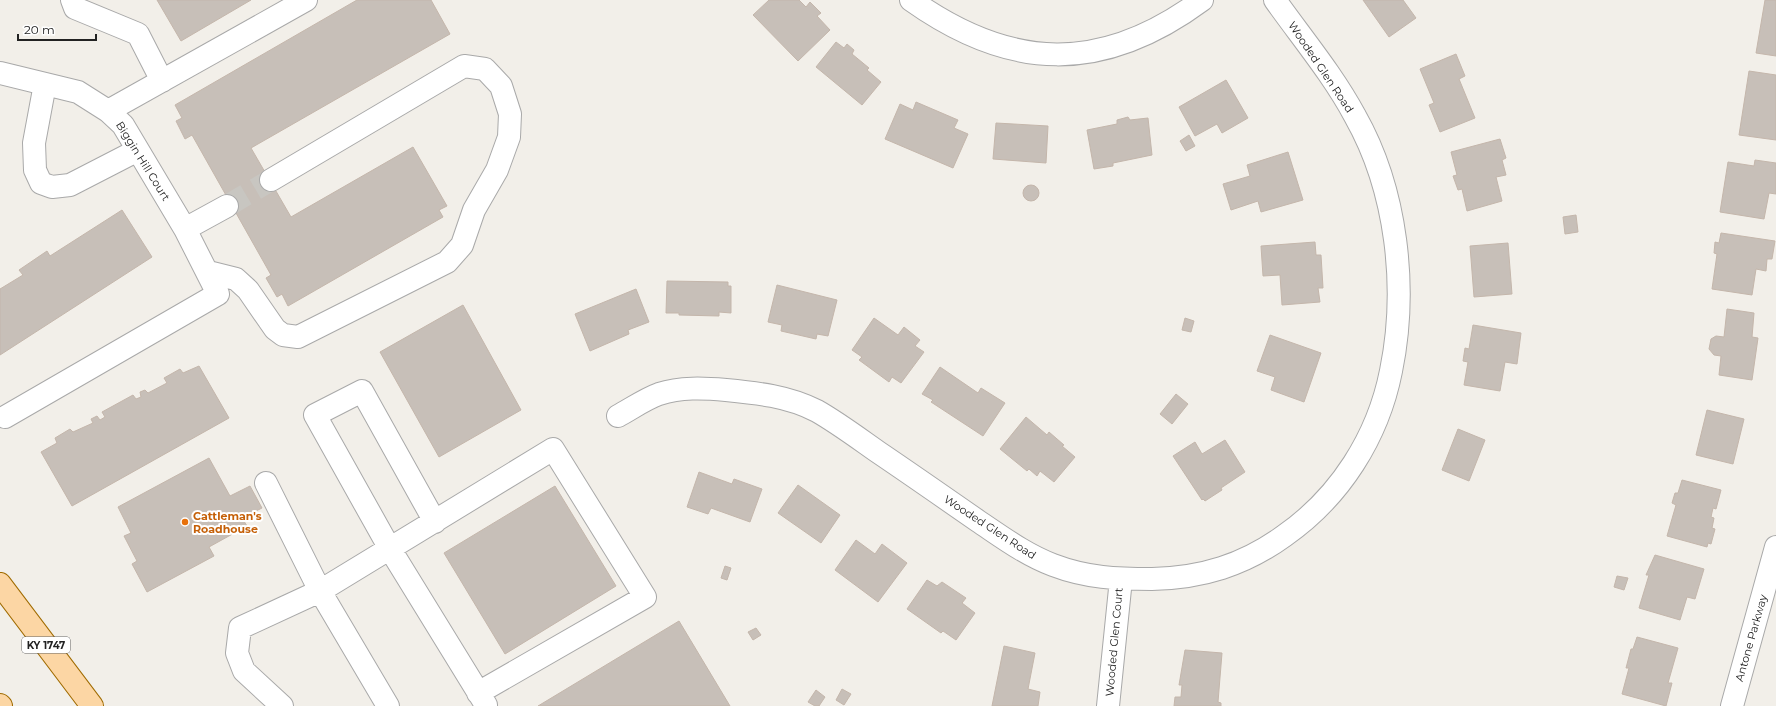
<svg xmlns="http://www.w3.org/2000/svg" width="1776" height="706" font-family="Montserrat,sans-serif">
<style>
.building{fill:#c7bfb8;stroke:#c4b6ab}
.lines{fill:none;stroke-linecap:round;stroke-linejoin:round}
.minor-tunnel{stroke:#c8c6c1;stroke-width:22;stroke-dasharray:22 11;stroke-linecap:butt}
.minor-casing{stroke:#a9a9a9;stroke-width:24}
.major-casing{stroke:#a06b00;stroke-width:24}
.minor{stroke:#fff;stroke-width:22}
.major{stroke:#fcd6a4;stroke-width:22}
.food-dot{fill:#e8710a;stroke:#fff;stroke-width:1.5}
.labels{text-anchor:middle;dominant-baseline:central;stroke-width:4;stroke-linejoin:round;paint-order:stroke}
.shield{fill:#fff;stroke:#646464;stroke-width:1}
.shield-label{font-size:10px;font-weight:bold;fill:#222}
.street-label{font-size:11px;fill:#222;stroke:#fff}
.food-label{font-size:11px;font-weight:bold;fill:#c56008;stroke:#fff;text-anchor:start}
</style>
<rect width="100%" height="100%" fill="#f2efe9"/>
<!-- building -->
<path class="building" d="M 157,0 L 251,0 L 181,41 Z
M 357,0 L 431,0 L 450,34 L 251,148 L 291,217 L 413,147 L 447,206 L 439,210 L 443,217 L 288,306 L 282,294 L 277,297 L 266,278 L 271,275 L 192,135 L 185,139 L 176,121 L 182,118 L 175,105 Z
M 769,0 L 799,0 L 806,7 L 810,2 L 821,13 L 817,16 L 830,30 L 798,61 L 753,15 Z
M 1363,0 L 1403,0 L 1416,18 L 1389,37 Z
M 1765,0 L 1776,0 L 1776,56 L 1756,53 Z
M 836,42 L 844,48 L 847,44 L 854,50 L 852,54 L 869,68 L 867,70 L 881,82 L 862,105 L 816,67 Z
M 1456,54 L 1465,76 L 1459,79 L 1475,118 L 1440,132 L 1429,105 L 1434,103 L 1420,69 Z
M 1749,71 L 1776,75 L 1776,140 L 1739,135 Z
M 1226,80 L 1248,118 L 1222,133 L 1217,124 L 1195,136 L 1179,107 Z
M 916,102 L 958,120 L 954,128 L 968,134 L 953,168 L 885,139 L 900,104 L 913,110 Z
M 1128,117 L 1130,120 L 1148,118 L 1152,155 L 1113,163 L 1113,166 L 1094,169 L 1087,130 L 1117,124 L 1117,120 Z
M 996,123 L 1048,126 L 1046,163 L 993,159 Z
M 1189,135 L 1195,146 L 1186,151 L 1180,141 Z
M 1500,139 L 1506,158 L 1502,160 L 1506,175 L 1496,177 L 1502,201 L 1467,211 L 1462,189 L 1458,190 L 1453,176 L 1457,175 L 1451,152 Z
M 1288,152 L 1303,200 L 1261,212 L 1258,201 L 1231,210 L 1223,184 L 1250,176 L 1247,165 Z
M 1755,160 L 1776,163 L 1776,194 L 1769,193 L 1764,219 L 1720,212 L 1728,162 L 1754,166 Z
M1023 193a8 8 0 1 1 16 0a8 8 0 1 1-16 0Z
M 122,210 L 152,257 L 0,355 L 0,289 L 23,275 L 19,270 L 47,251 L 50,256 Z
M 1576,215 L 1578,232 L 1565,234 L 1563,217 Z
M 1721,233 L 1775,241 L 1772,259 L 1767,259 L 1766,271 L 1756,269 L 1752,295 L 1712,289 L 1717,254 L 1714,253 L 1715,242 L 1719,243 Z
M 1315,242 L 1316,255 L 1321,255 L 1323,288 L 1318,288 L 1320,302 L 1282,305 L 1280,275 L 1263,276 L 1261,246 Z
M 1508,243 L 1512,294 L 1474,297 L 1470,246 Z
M 667,281 L 728,282 L 728,286 L 731,286 L 731,313 L 719,312 L 719,316 L 679,315 L 679,313 L 666,313 Z
M 777,285 L 837,300 L 828,336 L 817,334 L 816,339 L 781,331 L 782,325 L 768,322 Z
M 636,289 L 649,322 L 628,330 L 629,334 L 590,351 L 575,314 Z
M 463,305 L 521,410 L 439,457 L 380,352 Z
M 1727,309 L 1754,313 L 1752,337 L 1758,338 L 1752,380 L 1719,375 L 1721,356 L 1714,355 L 1709,349 L 1711,339 L 1716,336 L 1724,337 Z
M 874,318 L 898,335 L 904,327 L 920,340 L 915,346 L 924,352 L 901,383 L 892,377 L 889,382 L 859,360 L 862,357 L 852,350 Z
M 1185,318 L 1194,321 L 1191,332 L 1182,330 Z
M 1473,325 L 1521,333 L 1517,364 L 1505,362 L 1500,391 L 1464,385 L 1468,362 L 1463,361 L 1465,348 L 1469,349 Z
M 1270,335 L 1321,353 L 1304,402 L 1271,390 L 1275,377 L 1257,371 Z
M 199,366 L 229,418 L 72,506 L 41,452 L 57,443 L 55,438 L 70,429 L 73,432 L 93,423 L 91,419 L 97,416 L 100,420 L 105,417 L 102,412 L 133,395 L 136,399 L 141,397 L 140,392 L 145,390 L 148,393 L 167,383 L 164,378 L 180,369 L 183,373 Z
M 940,367 L 978,393 L 981,388 L 1005,403 L 983,436 L 931,402 L 933,400 L 922,394 Z
M 1176,394 L 1188,404 L 1172,424 L 1160,414 Z
M 1707,410 L 1744,419 L 1733,464 L 1696,455 Z
M 1026,417 L 1047,435 L 1049,432 L 1064,445 L 1062,446 L 1075,457 L 1054,482 L 1040,471 L 1037,476 L 1029,469 L 1027,471 L 1000,449 Z
M 1458,429 L 1485,440 L 1469,481 L 1442,470 Z
M 1225,440 L 1245,472 L 1221,488 L 1222,490 L 1205,501 L 1203,499 L 1202,500 L 1173,456 L 1195,442 L 1202,454 Z
M 209,458 L 230,496 L 250,486 L 262,508 L 242,518 L 247,526 L 209,547 L 214,556 L 147,592 L 132,564 L 137,561 L 124,536 L 131,533 L 118,507 Z
M 699,472 L 732,484 L 734,479 L 762,489 L 750,522 L 711,508 L 708,514 L 687,507 Z
M 1682,480 L 1721,490 L 1716,509 L 1713,508 L 1711,517 L 1714,518 L 1712,528 L 1715,529 L 1711,544 L 1708,543 L 1707,547 L 1667,536 L 1676,505 L 1672,503 L 1675,493 L 1678,493 Z
M 798,485 L 840,515 L 821,543 L 778,513 Z
M 555,486 L 616,586 L 505,654 L 444,553 Z
M 856,540 L 875,554 L 882,544 L 907,563 L 878,602 L 835,570 Z
M 1655,555 L 1704,569 L 1695,599 L 1687,597 L 1680,620 L 1639,608 L 1649,575 L 1646,575 Z
M 725,566 L 731,568 L 727,580 L 721,578 Z
M 1617,576 L 1628,578 L 1624,590 L 1614,587 Z
M 927,580 L 937,586 L 942,582 L 966,598 L 962,603 L 975,613 L 956,640 L 943,631 L 941,633 L 907,609 Z
M 679,621 L 730,706 L 538,706 Z
M 756,628 L 761,635 L 753,640 L 748,632 Z
M 1637,637 L 1678,648 L 1668,683 L 1672,683 L 1666,706 L 1622,694 L 1629,668 L 1626,668 L 1631,649 L 1633,649 Z
M 1004,646 L 1035,653 L 1028,689 L 1040,692 L 1038,706 L 992,706 Z
M 1185,650 L 1222,653 L 1218,702 L 1221,703 L 1221,706 L 1174,706 L 1175,697 L 1181,697 L 1182,685 L 1179,685 Z
M 842,689 L 851,694 L 844,705 L 836,700 Z
M 816,690 L 825,697 L 819,706 L 815,706 L 808,702 Z"/>
<g class="lines">
<!-- minor-tunnel -->
<path class="minor-tunnel" d="M 227,206 L 271,180"/>
<defs>
<path id="minor" d="M 72,0 L 75,8 L 138,34 L 162,81
M 911,0 C 1011,71 1102,74 1202,0
M 0,73 L 78,92 L 108,111 L 123,125 L 185,229 L 218,294 L 5,417
M 45,84 L 34,143 L 35,170 L 41,183 L 52,187 L 70,185 L 138,150
M 108,111 L 306,0
M 185,229 L 227,206
M 208,272 L 236,279 L 248,290 L 275,329 L 283,335 L 298,337 L 447,262 L 462,245 L 474,210 L 497,170 L 509,137 L 510,114 L 501,86 L 485,69 L 464,66 L 271,180
M 618,416 C 631,409 645,399 659,394 C 681,387 703,388 726,390 C 757,393 788,396 817,411 C 838,423 858,438 878,452 C 912,475 945,498 978,521 C 1002,537 1026,555 1053,565 C 1087,578 1117,579 1152,579 C 1202,578 1244,565 1284,536 C 1340,497 1378,437 1391,371 C 1408,288 1397,190 1355,116 C 1333,75 1302,38 1275,0
M 266,483 L 320,591 L 388,706
M 435,522 L 362,391 L 315,415 L 390,549 L 486,705
M 282,706 L 244,671 L 237,653 L 240,628 L 320,591 L 553,449 L 645,597 L 478,693
M 1108,706 L 1121,579
M 1732,706 L 1776,547"/>
<path id="major" d="M 0,584 L 92,706
M 0,705 L 1,706"/>
</defs>
<!-- minor casing -->
<use href="#minor" class="minor-casing"/>
<!-- major casing -->
<use href="#major" class="major-casing"/>
<!-- minor -->
<use href="#minor" class="minor"/>
<!-- major -->
<use href="#major" class="major"/>
</g>
<!-- markers -->
<circle class="food-dot" cx="185" cy="522" r="4"/>
<g class="labels">
<!-- shield labels -->
<rect class="shield" x="22" y="637" width="48" height="16" rx="3"/>
<g class="shield-label">
<text x="46" y="645">KY 1747</text>
</g>
<!-- street labels -->
<g class="street-label">
<text transform="translate(1321 67) rotate(56)">Wooded Glen Road</text>
<text transform="translate(143 161) rotate(58)">Biggin Hill Court</text>
<text transform="translate(990 527) rotate(33)">Wooded Glen Road</text>
<text transform="translate(1751 638) rotate(-74)">Antone Parkway</text>
<text transform="translate(1114 642) rotate(-85)">Wooded Glen Court</text>
</g>
<!-- food labels -->
<g class="food-label">
<text x="193" y="516">Cattleman's<tspan x="193" dy="13">Roadhouse</tspan></text>
</g>
</g>
<!-- scale -->
<path d="M18 34v6h78v-6" fill="none" stroke="#222222" stroke-width="2"/>
<text x="24" y="34" font-size="12" fill="#222222" stroke="#ffffff" stroke-width="3" paint-order="stroke">20 m</text>
</svg>
